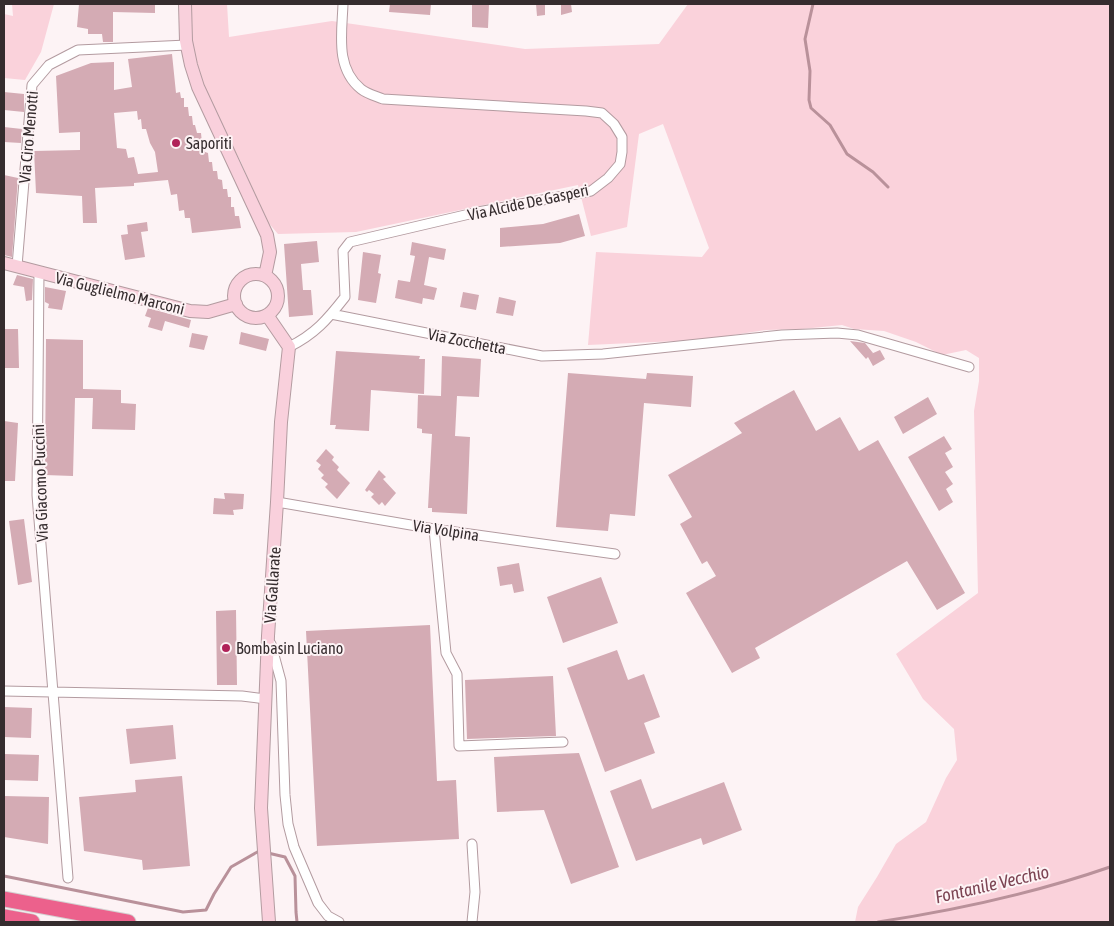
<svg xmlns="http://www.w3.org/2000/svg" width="1114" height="926" font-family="'Asap Condensed',sans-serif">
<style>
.green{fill:#fad2db}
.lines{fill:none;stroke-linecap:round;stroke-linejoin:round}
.stream{stroke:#b9919a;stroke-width:3}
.building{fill:#d4abb4;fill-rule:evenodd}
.street-casing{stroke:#b39ba0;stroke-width:11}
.secondary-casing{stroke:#b39ba0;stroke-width:14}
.highway-casing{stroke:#d3d1d1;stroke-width:17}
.street{stroke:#fff;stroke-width:9}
.secondary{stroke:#f9d0dc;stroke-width:12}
.highway{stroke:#ec618c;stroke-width:15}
.poi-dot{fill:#b02158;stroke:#fdf3f5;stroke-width:2}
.labels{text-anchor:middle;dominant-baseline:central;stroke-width:4;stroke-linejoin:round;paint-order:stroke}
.street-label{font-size:16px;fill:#352c2e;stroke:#fdf3f5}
.poi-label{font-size:16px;fill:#352c2e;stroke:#fdf3f5;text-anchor:start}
.water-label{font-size:18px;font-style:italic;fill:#7c4453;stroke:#fdf3f5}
</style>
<rect width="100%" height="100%" fill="#fdf3f5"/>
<!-- green -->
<path class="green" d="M 12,4 L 54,4 L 41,52 L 25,80 L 4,78 L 4,14 L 13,16 Z
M 190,4 L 227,4 L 229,37 L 332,21 L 525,49 L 659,44 L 688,4 L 1110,4 L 1110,922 L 855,922 L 858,907 L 877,877 L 896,844 L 926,822 L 946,778 L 957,760 L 954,729 L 923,699 L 896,654 L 978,593 L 974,411 L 979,381 L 979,358 L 966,350 L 942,355 L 916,342 L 884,331 L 854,329 L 842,325 L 802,329 L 766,330 L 700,340 L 588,345 L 596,252 L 702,257 L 709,248 L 663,124 L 639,134 L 627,227 L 591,236 L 578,185 L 356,232 L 278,234 L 266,220 L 240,160 L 216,117 L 202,83 L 190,41 Z"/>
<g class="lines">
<!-- stream -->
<path class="stream" d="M 813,4 L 805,39 L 810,71 L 809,100 L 811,108 L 830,125 L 847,154 L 873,172 L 888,187
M 268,853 L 285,857 L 295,876 L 296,912 L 297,922
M 4,876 L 183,912 L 206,910 L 214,894 L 231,867 L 259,851 L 262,851
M 878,922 C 957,910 1035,893 1110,867"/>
</g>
<!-- building -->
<path class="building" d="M 79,4 L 155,4 L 155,13 L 113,12 L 113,42 L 103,42 L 102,34 L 88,34 L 88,29 L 77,27 Z
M 390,4 L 431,4 L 430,15 L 389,12 Z
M 472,4 L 489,4 L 488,28 L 472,27 Z
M 536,4 L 545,4 L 545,15 L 537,16 Z
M 561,4 L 571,4 L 572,12 L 561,15 Z
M 172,54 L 176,93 L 180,92 L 181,98 L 184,98 L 184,107 L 188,107 L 189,116 L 192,116 L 193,125 L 195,125 L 197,133 L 201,133 L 202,143 L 205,143 L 205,152 L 208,153 L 209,162 L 212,162 L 213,171 L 217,171 L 218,179 L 222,180 L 223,189 L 227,189 L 228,197 L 231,197 L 231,207 L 234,207 L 235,216 L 239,216 L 241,228 L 192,233 L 190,218 L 185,218 L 184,210 L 179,211 L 177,194 L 171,195 L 168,180 L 134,183 L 134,186 L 95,188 L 97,223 L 83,223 L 82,196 L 36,193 L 34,151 L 80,150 L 80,132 L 59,133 L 56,76 L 91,63 L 114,62 L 114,90 L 132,87 L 128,59 ZM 137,111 L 138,120 L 141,119 L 142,129 L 146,129 L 150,143 L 155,152 L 158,172 L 138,174 L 134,157 L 128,158 L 126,149 L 117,148 L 114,113 Z
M 4,92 L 24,94 L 24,112 L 4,110 Z
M 4,127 L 22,129 L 21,143 L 4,142 Z
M 4,175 L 18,178 L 12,257 L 4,255 Z
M 579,214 L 585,236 L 560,243 L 500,247 L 500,228 L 543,224 Z
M 147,222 L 148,231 L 141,232 L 145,257 L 125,260 L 121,235 L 128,234 L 127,225 Z
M 317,241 L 319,262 L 301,264 L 303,290 L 311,290 L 313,315 L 289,317 L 284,244 Z
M 412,242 L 446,249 L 444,260 L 429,257 L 424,285 L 437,288 L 434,300 L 423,298 L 422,304 L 395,298 L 398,280 L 410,282 L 415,256 L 410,255 Z
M 363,252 L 381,255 L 378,273 L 381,274 L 376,303 L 358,300 Z
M 17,275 L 33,279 L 32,300 L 26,301 L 24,287 L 13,285 Z
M 45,287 L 66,291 L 62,310 L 48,308 L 49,304 L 45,302 Z
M 463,292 L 479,295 L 476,310 L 460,307 Z
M 499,297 L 516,301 L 513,316 L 496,313 Z
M 148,308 L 191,320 L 189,328 L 165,321 L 162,331 L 148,327 L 151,318 L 145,316 Z
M 4,329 L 18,329 L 19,368 L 4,368 Z
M 241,332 L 269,339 L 266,351 L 239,344 Z
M 192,333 L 208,336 L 204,350 L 189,347 Z
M 46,339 L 83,340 L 83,389 L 121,390 L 121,403 L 136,404 L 135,430 L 92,429 L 93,398 L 75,398 L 73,476 L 45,475 Z
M 850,341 L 865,343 L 873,353 L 871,354 L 880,350 L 885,359 L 873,366 L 868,357 L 866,359 Z
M 336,351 L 420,356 L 419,359 L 425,359 L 424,394 L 371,390 L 369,431 L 335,429 L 336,425 L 330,425 Z
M 442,356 L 481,359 L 479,397 L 457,396 L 455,436 L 470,437 L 467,514 L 432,512 L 432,508 L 428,508 L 432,434 L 422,433 L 422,429 L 417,428 L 418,395 L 441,396 Z
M 568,373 L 646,379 L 647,373 L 693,376 L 691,407 L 644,403 L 635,516 L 610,514 L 608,531 L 556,527 Z
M 794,390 L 816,431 L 840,417 L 859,451 L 878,440 L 965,593 L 937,610 L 907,561 L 755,648 L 760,658 L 732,673 L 686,593 L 716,576 L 707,561 L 702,564 L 680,524 L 692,517 L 668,475 L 742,433 L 734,423 Z
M 928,397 L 937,414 L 903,434 L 894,417 Z
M 4,421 L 18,423 L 15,481 L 4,481 Z
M 944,436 L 952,449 L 945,453 L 953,467 L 945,472 L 953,484 L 946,489 L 953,502 L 939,511 L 908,457 Z
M 326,449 L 334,457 L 332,460 L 339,467 L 337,470 L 350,483 L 337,499 L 325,487 L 328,484 L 321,478 L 324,475 L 318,469 L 321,465 L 316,461 Z
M 379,470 L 386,477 L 383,479 L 396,493 L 385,506 L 382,502 L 379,505 L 371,497 L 374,494 L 369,490 L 367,492 L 365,490 Z
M 224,493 L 244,494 L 243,509 L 233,510 L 234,515 L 213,514 L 214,498 L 225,499 Z
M 24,519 L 32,582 L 18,585 L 9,521 Z
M 519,563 L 524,591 L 514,593 L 512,584 L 500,586 L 497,567 Z
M 601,577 L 618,623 L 563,643 L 547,597 Z
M 236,610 L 237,685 L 217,685 L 216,611 Z
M 430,625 L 437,781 L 456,780 L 459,839 L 317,846 L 306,631 Z
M 617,650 L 628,680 L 644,674 L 660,717 L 644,723 L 655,753 L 605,772 L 567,668 Z
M 553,676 L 556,736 L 467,739 L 465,680 Z
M 4,707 L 32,708 L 31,738 L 4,737 Z
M 173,725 L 176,759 L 130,764 L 126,729 Z
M 579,753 L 619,867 L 571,884 L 544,810 L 497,812 L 494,757 Z
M 4,754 L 39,755 L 38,781 L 4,780 Z
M 182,776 L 190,866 L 143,870 L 142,860 L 84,851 L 79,797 L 136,792 L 135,780 Z
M 641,779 L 652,809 L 724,782 L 742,830 L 703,845 L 701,838 L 636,861 L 610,791 Z
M 4,796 L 49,797 L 48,844 L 4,837 Z"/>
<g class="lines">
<defs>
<path id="street" d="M 17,266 L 32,85 L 49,65 L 78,50 L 187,45
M 39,272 L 37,495 L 68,878
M 331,314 L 542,356 L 603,354 L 782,335 L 837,333 L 858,335 L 969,367
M 289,347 C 315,334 327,320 345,297 L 343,251 L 350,242 L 478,212 L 591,191 L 608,178 L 620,164 L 622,152 L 622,137 L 614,124 L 602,113 L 586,111 L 383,99 C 376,96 367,94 361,89 C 335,68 342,33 343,4
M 277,502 L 434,529 L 615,554
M 434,529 L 446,653 L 457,674 L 459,746 L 563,742
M 271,644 L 281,681 L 285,795 L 288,824 L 294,847 L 318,903 L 328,916 L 339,922
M 4,691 L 242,696 L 265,699
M 472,922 L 475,892 L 472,844"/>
<path id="secondary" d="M 185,4 L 186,41 L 191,65 L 198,87 L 267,235 L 270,252 L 265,276
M 4,263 L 190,311 L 208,312 L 236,304
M234 296a22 22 0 1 1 44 0a22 22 0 1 1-44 0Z
M 267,315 L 289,347 L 281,422 L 277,502 L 268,636 L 261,808 L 269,922"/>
<path id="highway" d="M 4,899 L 128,922
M 4,917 L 32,922"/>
</defs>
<!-- street casing -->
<use href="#street" class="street-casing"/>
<!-- secondary casing -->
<use href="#secondary" class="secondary-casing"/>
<!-- highway casing -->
<use href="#highway" class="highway-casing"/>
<!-- street -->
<use href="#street" class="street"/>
<!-- secondary -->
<use href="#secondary" class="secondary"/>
<!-- highway -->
<use href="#highway" class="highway"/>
</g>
<!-- markers -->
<g class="poi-dot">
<circle cx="176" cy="143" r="5"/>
<circle cx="226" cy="648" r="5"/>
</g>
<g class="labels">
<!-- street labels -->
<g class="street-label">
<text transform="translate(28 137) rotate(-85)">Via Ciro Menotti</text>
<text transform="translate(528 202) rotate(-12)">Via Alcide De Gasperi</text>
<text transform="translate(120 293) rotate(14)">Via Guglielmo Marconi</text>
<text transform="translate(467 341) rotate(11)">Via Zocchetta</text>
<text transform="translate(40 483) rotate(-92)">Via Giacomo Puccini</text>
<text transform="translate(446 530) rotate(9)">Via Volpina</text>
<text transform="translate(272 585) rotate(-86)">Via Gallarate</text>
</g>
<!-- poi labels -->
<g class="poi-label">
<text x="186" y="143">Saporiti</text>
<text x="236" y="648">Bombasin Luciano</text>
</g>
<!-- water labels -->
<g class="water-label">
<text transform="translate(992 884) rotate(-13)">Fontanile Vecchio</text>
</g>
</g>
<!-- border -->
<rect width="1114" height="926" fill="none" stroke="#352c2e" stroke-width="10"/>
</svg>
